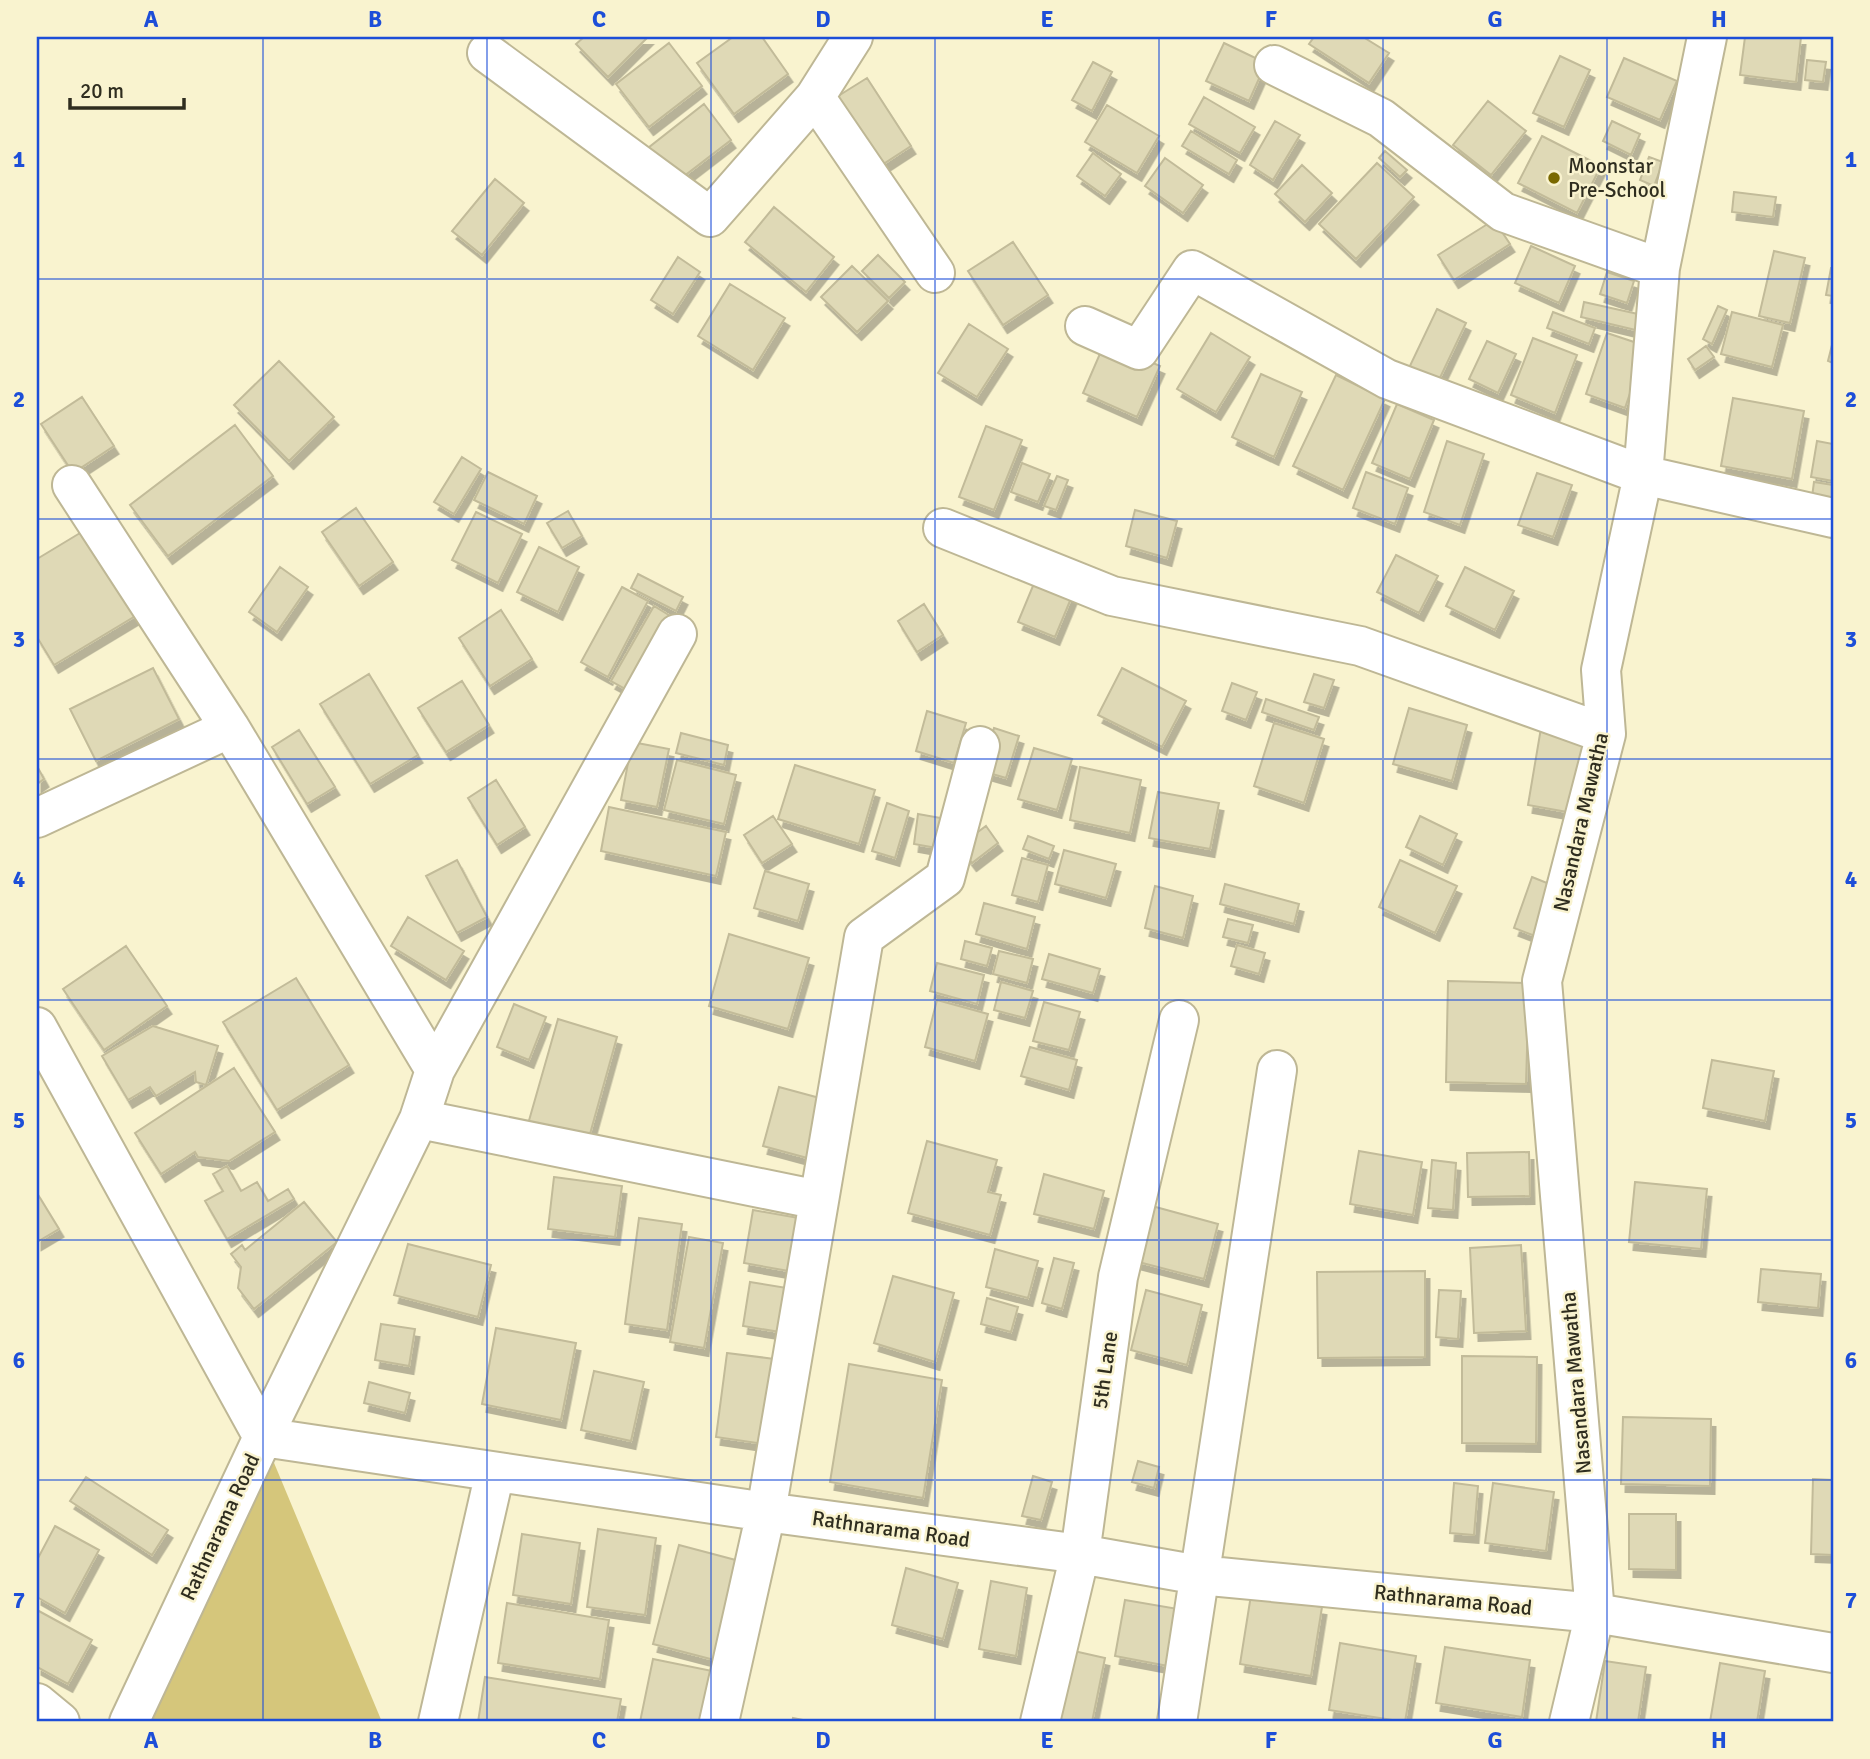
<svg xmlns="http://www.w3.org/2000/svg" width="1870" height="1759" font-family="Signika,sans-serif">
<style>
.green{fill:#d5c67b}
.building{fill:#dfd9b6;stroke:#c2bb99;stroke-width:2;filter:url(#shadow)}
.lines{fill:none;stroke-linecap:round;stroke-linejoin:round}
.minor-casing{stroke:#beb795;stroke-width:42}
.minor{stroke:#fff;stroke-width:38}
.grid{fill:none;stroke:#1d4ed8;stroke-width:2;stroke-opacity:0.55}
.poi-dot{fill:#7a6900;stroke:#f9f3cf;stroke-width:2.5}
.labels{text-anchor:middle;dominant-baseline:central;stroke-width:5;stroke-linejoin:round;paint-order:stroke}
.poi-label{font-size:21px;fill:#2f2d1f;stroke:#f9f3cf;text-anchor:start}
.street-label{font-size:21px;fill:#2f2d1f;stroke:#f9f3cf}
.neatline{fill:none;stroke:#1d4ed8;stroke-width:2.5}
.grid-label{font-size:23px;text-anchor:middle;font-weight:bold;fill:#1d4ed8}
</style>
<defs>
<filter id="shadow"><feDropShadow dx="4.5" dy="8" stdDeviation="0" flood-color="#0004"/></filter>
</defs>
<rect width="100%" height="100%" fill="#f9f3cf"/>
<!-- green -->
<path class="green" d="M 272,1458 L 382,1722 L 146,1722 Z"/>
<!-- building -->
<path class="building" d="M 584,37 L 648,37 L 608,77 L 576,44 Z
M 733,37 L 762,37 L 788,74 L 734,114 L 697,63 Z
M 1314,37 L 1363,37 L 1389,53 L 1369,83 L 1309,44 Z
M 1745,37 L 1801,37 L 1796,82 L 1740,75 Z
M 669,43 L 702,86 L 649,127 L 616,84 Z
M 1224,43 L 1266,63 L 1249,101 L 1206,81 Z
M 1560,56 L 1590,70 L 1564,127 L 1533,113 Z
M 1624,58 L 1677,81 L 1660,120 L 1607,97 Z
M 1807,60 L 1826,62 L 1823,82 L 1805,80 Z
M 1093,62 L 1112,72 L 1092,111 L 1072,100 Z
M 867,78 L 911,146 L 871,172 L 827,103 Z
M 1204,97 L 1255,127 L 1240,153 L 1189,124 Z
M 1488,101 L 1526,131 L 1491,175 L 1453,145 Z
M 704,104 L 731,140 L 675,183 L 648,148 Z
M 1107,105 L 1159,136 L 1137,173 L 1085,142 Z
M 1275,121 L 1300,135 L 1273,180 L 1250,165 Z
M 1612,121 L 1640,134 L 1631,155 L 1603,141 Z
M 1191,131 L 1237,160 L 1229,174 L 1182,146 Z
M 1542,136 L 1601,166 L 1577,213 L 1518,183 Z
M 1385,151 L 1407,170 L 1400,177 L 1379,158 Z
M 1093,153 L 1121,174 L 1105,196 L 1077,176 Z
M 1649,157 L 1663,162 L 1654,186 L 1640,180 Z
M 1165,158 L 1203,185 L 1183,213 L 1145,186 Z
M 1377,163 L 1414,197 L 1356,259 L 1319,224 Z
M 1302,165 L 1332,193 L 1305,222 L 1275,194 Z
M 495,179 L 524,203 L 482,255 L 452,231 Z
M 1734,192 L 1776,197 L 1773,217 L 1732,212 Z
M 774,207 L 834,257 L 806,292 L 745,242 Z
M 1494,220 L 1510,244 L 1454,280 L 1438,255 Z
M 1013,242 L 1048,295 L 1003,325 L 968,271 Z
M 1531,246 L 1575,266 L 1559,303 L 1515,283 Z
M 1774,251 L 1805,258 L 1790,323 L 1759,316 Z
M 878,255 L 905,282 L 889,298 L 862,271 Z
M 678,257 L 700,272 L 673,314 L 651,300 Z
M 852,266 L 888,301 L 857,332 L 821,297 Z
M 1831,268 L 1833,268 L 1833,296 L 1826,295 Z
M 1607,272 L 1634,281 L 1627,303 L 1600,294 Z
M 730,284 L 785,318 L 753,370 L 698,336 Z
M 1584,302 L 1647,316 L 1644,332 L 1581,317 Z
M 1718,306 L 1727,310 L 1712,344 L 1703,339 Z
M 1437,309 L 1466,323 L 1437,384 L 1408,370 Z
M 1553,312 L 1595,328 L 1589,344 L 1547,328 Z
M 1732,312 L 1783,325 L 1772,367 L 1721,354 Z
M 969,324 L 1008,349 L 977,397 L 938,373 Z
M 1211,333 L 1250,357 L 1216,412 L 1177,389 Z
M 1607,333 L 1646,346 L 1625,408 L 1586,394 Z
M 1533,338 L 1577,355 L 1555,413 L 1511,395 Z
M 1487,341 L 1516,354 L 1498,393 L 1469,379 Z
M 1833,341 L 1833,363 L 1828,361 Z
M 1105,342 L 1160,366 L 1137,417 L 1083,393 Z
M 1706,346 L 1714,357 L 1695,370 L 1688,359 Z
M 279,361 L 334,417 L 289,461 L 234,405 Z
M 1261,374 L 1302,392 L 1274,457 L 1232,437 Z
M 1336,375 L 1385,399 L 1343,490 L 1293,466 Z
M 82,397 L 114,446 L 73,473 L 41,424 Z
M 1733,398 L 1804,411 L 1792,479 L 1721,466 Z
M 1397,404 L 1434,420 L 1410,479 L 1372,463 Z
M 235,425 L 273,476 L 168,556 L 130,505 Z
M 986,426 L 1022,440 L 994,510 L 959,497 Z
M 1447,441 L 1484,454 L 1460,525 L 1424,512 Z
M 1817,441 L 1833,444 L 1833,481 L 1811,477 Z
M 462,457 L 481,469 L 454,514 L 434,502 Z
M 1022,463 L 1050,474 L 1038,502 L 1011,492 Z
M 488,472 L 537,496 L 524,524 L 474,500 Z
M 1366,472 L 1408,488 L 1395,524 L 1353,508 Z
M 1537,473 L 1572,485 L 1553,537 L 1518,525 Z
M 1057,476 L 1068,480 L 1056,510 L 1044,506 Z
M 1814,482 L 1833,485 L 1833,501 L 1812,497 Z
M 356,508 L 393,562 L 359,586 L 322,532 Z
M 1135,510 L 1177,521 L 1167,558 L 1126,546 Z
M 568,511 L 582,536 L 562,548 L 547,523 Z
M 476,512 L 522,534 L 498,583 L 452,560 Z
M 85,530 L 137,615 L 54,665 L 37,637 L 37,559 Z
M 539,547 L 579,567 L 558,612 L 517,592 Z
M 1396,555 L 1438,576 L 1419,613 L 1377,592 Z
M 280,567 L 308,587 L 277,632 L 249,612 Z
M 1465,567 L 1514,591 L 1495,630 L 1446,606 Z
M 638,574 L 683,597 L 676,611 L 631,588 Z
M 1035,581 L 1072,596 L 1055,637 L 1018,622 Z
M 622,587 L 648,601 L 608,677 L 581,662 Z
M 924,604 L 943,635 L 917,652 L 898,621 Z
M 654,606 L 672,617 L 629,691 L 611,681 Z
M 501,610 L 532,659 L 490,686 L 459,638 Z
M 153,668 L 179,719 L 96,761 L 70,709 Z
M 1122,668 L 1186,701 L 1162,747 L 1098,715 Z
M 369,674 L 418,755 L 370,784 L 320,704 Z
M 1314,674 L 1334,680 L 1324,708 L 1304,702 Z
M 462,681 L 489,725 L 446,752 L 418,708 Z
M 1232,683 L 1257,692 L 1246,720 L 1222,711 Z
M 1266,699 L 1319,717 L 1314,730 L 1262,712 Z
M 1409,708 L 1467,725 L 1452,781 L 1393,764 Z
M 927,711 L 966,723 L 954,763 L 916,751 Z
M 1274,723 L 1324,739 L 1304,803 L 1254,786 Z
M 994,728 L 1019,736 L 1006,778 L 982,771 Z
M 1541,728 L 1597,739 L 1584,815 L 1528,805 Z
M 299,730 L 335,787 L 307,804 L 272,747 Z
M 681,733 L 728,745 L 724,765 L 676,753 Z
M 632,742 L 669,749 L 657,807 L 621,800 Z
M 1034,748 L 1072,759 L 1057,810 L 1018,799 Z
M 677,760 L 736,775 L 724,824 L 664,810 Z
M 795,765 L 875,790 L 859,844 L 778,819 Z
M 37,766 L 44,779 L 37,784 Z
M 1080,767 L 1141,780 L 1130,833 L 1070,820 Z
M 496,780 L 525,827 L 497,845 L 468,798 Z
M 1158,792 L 1219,803 L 1210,849 L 1149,838 Z
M 887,803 L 909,811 L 895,858 L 872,851 Z
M 609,807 L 726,832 L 716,876 L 601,851 Z
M 918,814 L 952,820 L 948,850 L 914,844 Z
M 773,816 L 792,844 L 762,863 L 744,835 Z
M 1420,816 L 1457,834 L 1443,865 L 1406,847 Z
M 986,826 L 998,843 L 972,863 L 959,846 Z
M 1028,836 L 1054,846 L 1049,859 L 1023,849 Z
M 1064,850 L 1116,864 L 1106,898 L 1055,884 Z
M 1022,858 L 1048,865 L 1038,902 L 1012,895 Z
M 457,860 L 487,917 L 457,933 L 426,876 Z
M 1400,860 L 1457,886 L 1435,933 L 1379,907 Z
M 765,871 L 809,884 L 798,921 L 754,908 Z
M 1532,877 L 1562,889 L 1543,939 L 1514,928 Z
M 1225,884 L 1299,904 L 1294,924 L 1220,904 Z
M 1155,886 L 1193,896 L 1183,938 L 1145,928 Z
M 984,903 L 1035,917 L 1027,949 L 976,934 Z
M 408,917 L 464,951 L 446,980 L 391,946 Z
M 1228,919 L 1253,925 L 1248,943 L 1223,937 Z
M 729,934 L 809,958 L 788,1029 L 709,1006 Z
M 965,941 L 992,948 L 987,966 L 961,959 Z
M 1237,945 L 1265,953 L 1259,974 L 1231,966 Z
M 126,946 L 167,1006 L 104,1050 L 63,989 Z
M 999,951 L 1033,959 L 1027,983 L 993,974 Z
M 1049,954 L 1100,969 L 1093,993 L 1042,979 Z
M 937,963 L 984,975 L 977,1004 L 930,991 Z
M 296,978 L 349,1065 L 277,1110 L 223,1022 Z
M 1448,981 L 1529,983 L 1526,1084 L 1446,1082 Z
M 1001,982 L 1033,991 L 1025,1018 L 994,1010 Z
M 937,1000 L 988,1014 L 975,1061 L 925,1047 Z
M 1044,1002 L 1080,1012 L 1069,1050 L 1033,1041 Z
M 514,1004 L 546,1017 L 529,1060 L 497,1047 Z
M 558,1019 L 617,1037 L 588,1141 L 528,1124 Z
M 153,1026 L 218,1046 L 206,1085 L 196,1082 L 195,1072 L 156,1096 L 150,1087 L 128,1100 L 102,1056 Z
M 1030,1047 L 1077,1060 L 1069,1090 L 1021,1076 Z
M 1712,1060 L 1774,1071 L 1765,1121 L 1703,1108 Z
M 234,1068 L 275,1132 L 229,1161 L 198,1157 L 195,1152 L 161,1174 L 135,1133 Z
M 779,1087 L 827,1100 L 811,1159 L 763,1146 Z
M 927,1141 L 997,1160 L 988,1192 L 1001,1195 L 990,1235 L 908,1213 Z
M 1359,1151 L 1422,1162 L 1413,1215 L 1350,1204 Z
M 1529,1152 L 1530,1196 L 1468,1197 L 1467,1153 Z
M 1432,1160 L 1456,1163 L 1453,1210 L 1428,1208 Z
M 227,1166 L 241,1191 L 257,1182 L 268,1201 L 288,1189 L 294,1199 L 227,1239 L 205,1201 L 223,1191 L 213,1174 Z
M 1044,1174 L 1104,1191 L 1094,1229 L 1034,1214 Z
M 554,1177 L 622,1186 L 615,1237 L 548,1229 Z
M 1635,1182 L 1707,1189 L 1701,1249 L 1629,1242 Z
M 37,1193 L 59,1229 L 37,1242 Z
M 304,1202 L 337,1242 L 254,1309 L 238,1288 L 241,1267 L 231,1254 L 242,1245 L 245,1250 Z
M 1141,1203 L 1218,1224 L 1204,1279 L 1127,1259 Z
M 753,1210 L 810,1220 L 800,1273 L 744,1263 Z
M 639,1218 L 682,1224 L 667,1330 L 625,1324 Z
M 689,1237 L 723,1243 L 704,1348 L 670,1342 Z
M 408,1244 L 491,1265 L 478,1317 L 394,1295 Z
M 1521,1245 L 1526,1331 L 1474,1333 L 1470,1248 Z
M 995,1249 L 1038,1261 L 1028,1298 L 986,1287 Z
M 1054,1258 L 1074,1263 L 1062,1309 L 1042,1303 Z
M 1761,1269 L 1821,1274 L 1818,1308 L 1758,1302 Z
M 1425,1271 L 1425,1357 L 1318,1358 L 1317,1272 Z
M 893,1276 L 954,1293 L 935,1362 L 874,1343 Z
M 750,1282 L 793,1289 L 786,1333 L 743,1326 Z
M 1146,1290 L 1202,1305 L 1187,1365 L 1131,1350 Z
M 1439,1290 L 1461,1291 L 1458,1339 L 1436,1337 Z
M 987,1298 L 1018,1307 L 1011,1332 L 981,1324 Z
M 381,1324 L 415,1329 L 409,1366 L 375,1360 Z
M 496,1328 L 576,1343 L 561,1420 L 482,1404 Z
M 727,1353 L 775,1359 L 764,1444 L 716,1437 Z
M 1462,1356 L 1537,1357 L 1536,1444 L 1462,1443 Z
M 849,1364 L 942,1380 L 923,1498 L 830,1482 Z
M 594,1371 L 644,1382 L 631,1441 L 581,1430 Z
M 369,1382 L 410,1393 L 405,1413 L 364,1403 Z
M 1623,1417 L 1711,1419 L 1710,1486 L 1621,1484 Z
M 1138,1461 L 1159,1467 L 1154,1488 L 1132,1482 Z
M 1033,1476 L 1052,1482 L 1041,1520 L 1022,1516 Z
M 86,1477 L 168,1530 L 152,1555 L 70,1501 Z
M 1813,1479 L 1833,1480 L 1833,1555 L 1811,1554 Z
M 1454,1483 L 1478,1486 L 1474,1535 L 1450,1533 Z
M 1493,1483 L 1554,1492 L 1546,1551 L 1485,1543 Z
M 1629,1514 L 1676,1514 L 1676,1570 L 1629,1569 Z
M 55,1526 L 99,1550 L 65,1613 L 37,1597 L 37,1560 Z
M 598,1529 L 656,1538 L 645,1615 L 587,1607 Z
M 522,1534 L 580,1543 L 571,1604 L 513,1595 Z
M 679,1545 L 747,1563 L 722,1662 L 653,1644 Z
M 906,1568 L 958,1583 L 943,1639 L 892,1625 Z
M 991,1581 L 1027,1588 L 1016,1656 L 979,1649 Z
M 1251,1595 L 1322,1607 L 1311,1676 L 1240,1664 Z
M 1125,1600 L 1178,1609 L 1168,1666 L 1115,1656 Z
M 507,1603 L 609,1620 L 600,1679 L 498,1663 Z
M 37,1610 L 92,1640 L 68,1684 L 37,1667 Z
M 1340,1643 L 1416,1656 L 1405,1722 L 1329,1710 Z
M 1445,1647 L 1530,1660 L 1522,1717 L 1436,1703 Z
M 1065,1649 L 1105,1658 L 1092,1722 L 1051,1722 Z
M 653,1659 L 717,1672 L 707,1722 L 640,1722 Z
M 1605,1661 L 1646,1667 L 1638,1722 L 1596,1722 Z
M 1720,1663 L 1765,1671 L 1757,1722 L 1710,1722 Z
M 485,1677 L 621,1699 L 617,1722 L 478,1722 Z
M 793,1718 L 813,1722 L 792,1722 Z"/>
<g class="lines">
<defs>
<path id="minor" d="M 487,53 L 710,217 L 815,97 L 853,37
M 1274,65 L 1381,118 L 1503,212 L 1660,268
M 815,97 L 935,273
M 1085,326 L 1139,350 L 1192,270 L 1387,379 L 1643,475 L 1833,518
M 72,485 L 230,728 L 435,1070
M 943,528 L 1112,596 L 1360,646 L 1606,734
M 37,818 L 230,728
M 37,1027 L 263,1437 L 419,1119 L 435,1070 L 677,634
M 419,1119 L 819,1200
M 37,1703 L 60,1722
M 129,1722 L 263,1437 L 766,1512 L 1080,1554 L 1199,1575 L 1595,1613 L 1833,1653
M 438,1722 L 495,1472
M 719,1722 L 766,1512 L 864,937 L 945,878 L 980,746
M 1040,1722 L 1080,1554 L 1118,1277 L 1179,1020
M 1177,1722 L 1277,1070
M 1569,1722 L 1595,1613 L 1542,981 L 1606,734 L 1601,670 L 1643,475 L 1660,268 L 1707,37"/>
</defs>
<!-- minor casing -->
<use href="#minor" class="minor-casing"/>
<!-- minor -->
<use href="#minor" class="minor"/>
</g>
<!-- grid -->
<path class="grid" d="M 263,37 L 263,1722M 487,37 L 487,1722M 711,37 L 711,1722M 935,37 L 935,1722M 1159,37 L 1159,1722M 1383,37 L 1383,1722M 1607,37 L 1607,1722M 37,279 L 1833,279M 37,519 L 1833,519M 37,759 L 1833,759M 37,1000 L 1833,1000M 37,1240 L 1833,1240M 37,1480 L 1833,1480"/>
<!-- markers -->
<circle class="poi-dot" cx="1554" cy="178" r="7"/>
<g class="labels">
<!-- poi labels -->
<g class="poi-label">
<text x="1568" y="166">Moonstar<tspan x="1568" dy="24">Pre-School</tspan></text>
</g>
<!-- street labels -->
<g class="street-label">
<text transform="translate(1581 822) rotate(-77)">Nasandara Mawatha</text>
<text transform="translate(1105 1370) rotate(-82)">5th Lane</text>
<text transform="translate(1576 1383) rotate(-95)">Nasandara Mawatha</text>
<text transform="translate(220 1527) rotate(-65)">Rathnarama Road</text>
<text transform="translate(891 1529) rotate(8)">Rathnarama Road</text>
<text transform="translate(1453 1600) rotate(6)">Rathnarama Road</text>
</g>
</g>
<!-- border -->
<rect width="1870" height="1759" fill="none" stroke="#f9f3cf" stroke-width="77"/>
<!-- scale -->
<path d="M70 98v10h114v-10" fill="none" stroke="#2f2d1f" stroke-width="3.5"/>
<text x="80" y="98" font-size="21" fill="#2f2d1f" stroke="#f9f3cf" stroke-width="5" paint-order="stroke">20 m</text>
<rect x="38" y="38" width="1794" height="1682" class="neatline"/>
<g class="grid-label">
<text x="151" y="27">A</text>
<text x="375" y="27">B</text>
<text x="599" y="27">C</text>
<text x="823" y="27">D</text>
<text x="1047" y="27">E</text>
<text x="1271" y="27">F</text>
<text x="1495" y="27">G</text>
<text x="1719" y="27">H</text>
<text x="19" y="167">1</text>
<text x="1851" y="167">1</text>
<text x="19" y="407">2</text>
<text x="1851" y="407">2</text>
<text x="19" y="647">3</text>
<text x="1851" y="647">3</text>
<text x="19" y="887">4</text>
<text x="1851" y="887">4</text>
<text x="19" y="1128">5</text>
<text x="1851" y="1128">5</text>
<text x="19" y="1368">6</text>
<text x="1851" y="1368">6</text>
<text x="19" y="1608">7</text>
<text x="1851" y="1608">7</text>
<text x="151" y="1748">A</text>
<text x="375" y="1748">B</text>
<text x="599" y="1748">C</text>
<text x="823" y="1748">D</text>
<text x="1047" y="1748">E</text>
<text x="1271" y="1748">F</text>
<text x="1495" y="1748">G</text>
<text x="1719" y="1748">H</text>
</g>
</svg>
